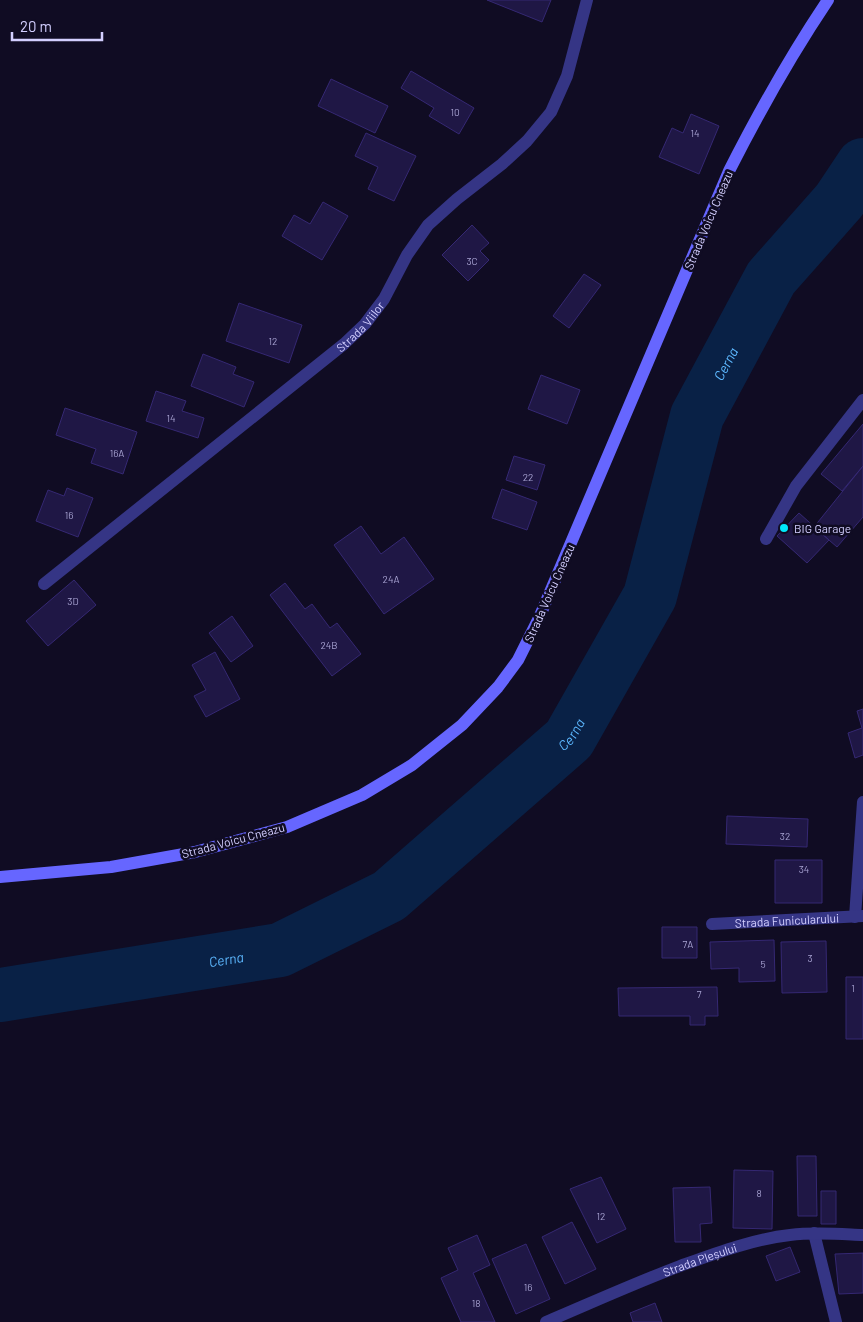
<svg xmlns="http://www.w3.org/2000/svg" width="863" height="1322" font-family="Barlow,sans-serif">
<style>
.lines{fill:none;stroke-linecap:round;stroke-linejoin:round}
.river{stroke:#092146;stroke-width:54}
.building{fill:#1f1745;stroke:#352873}
.minor{stroke:#353585;stroke-width:12}
.secondary{stroke:#66f;stroke-width:12}
.poi-dot{fill:#00e8fa;stroke:#100c23;stroke-width:2}
.labels{text-anchor:middle;dominant-baseline:central;stroke-width:5;stroke-linejoin:round;paint-order:stroke}
.number-label{font-size:10px;fill:#a6a1d0}
.street-label{font-size:12px;fill:#d3cfff;stroke:#100c23}
.poi-label{font-size:12px;fill:#d3cfff;stroke:#100c23;text-anchor:start}
.water-label{font-size:14px;font-style:italic;fill:#5db8ff;stroke:#100c23}
</style>
<rect width="100%" height="100%" fill="#100c23"/>
<g class="lines">
<!-- river -->
<path class="river" id="s1" d="M 0,995 L 280,950 L 389,896 L 569,739 L 650,596 L 697,416 L 771,278 L 839,201 L 863,165"/>
</g>
<!-- building -->
<path class="building" d="M 487,0 L 551,0 L 542,22 Z
M 411,71 L 474,108 L 459,134 L 429,116 L 434,108 L 401,88 Z
M 331,79 L 388,106 L 375,133 L 318,106 Z
M 691,114 L 719,126 L 699,174 L 659,157 L 672,128 L 683,133 Z
M 366,133 L 416,156 L 394,201 L 368,189 L 378,167 L 355,156 Z
M 323,202 L 348,216 L 322,260 L 282,236 L 294,215 L 310,224 Z
M 472,225 L 489,243 L 480,251 L 489,260 L 468,281 L 442,255 Z
M 584,274 L 601,285 L 569,328 L 553,316 Z
M 239,303 L 302,325 L 289,363 L 226,341 Z
M 203,354 L 236,367 L 233,374 L 254,382 L 244,407 L 191,386 Z
M 541,375 L 580,390 L 567,424 L 528,409 Z
M 156,391 L 186,401 L 182,411 L 204,418 L 198,438 L 146,421 Z
M 65,408 L 137,432 L 123,474 L 91,463 L 96,449 L 56,435 Z
M 863,424 L 863,466 L 842,491 L 821,474 Z
M 514,456 L 545,465 L 537,490 L 506,480 Z
M 863,466 L 863,517 L 837,547 L 814,527 Z
M 67,488 L 93,498 L 78,537 L 36,521 L 48,490 L 64,496 Z
M 502,489 L 537,502 L 527,530 L 492,518 Z
M 799,513 L 829,540 L 807,563 L 777,536 Z
M 361,526 L 381,554 L 404,537 L 434,579 L 384,614 L 334,545 Z
M 74,580 L 96,605 L 48,646 L 26,621 Z
M 285,583 L 305,609 L 312,604 L 330,628 L 337,623 L 361,654 L 332,676 L 270,595 Z
M 232,616 L 253,646 L 231,662 L 209,633 Z
M 215,652 L 240,699 L 206,717 L 194,696 L 206,690 L 192,665 Z
M 863,709 L 863,755 L 855,758 L 848,733 L 862,728 L 857,711 Z
M 727,816 L 808,819 L 807,847 L 726,844 Z
M 775,860 L 822,860 L 822,903 L 775,903 Z
M 662,927 L 697,927 L 697,958 L 662,958 Z
M 774,940 L 775,981 L 739,982 L 739,968 L 711,969 L 710,942 Z
M 826,941 L 827,992 L 782,993 L 781,942 Z
M 846,977 L 863,977 L 863,1039 L 846,1039 Z
M 717,987 L 718,1016 L 705,1016 L 705,1025 L 690,1025 L 690,1016 L 619,1016 L 618,988 Z
M 797,1156 L 816,1156 L 817,1216 L 798,1216 Z
M 734,1170 L 773,1171 L 772,1229 L 733,1228 Z
M 601,1177 L 626,1229 L 597,1243 L 570,1189 Z
M 710,1187 L 712,1223 L 700,1224 L 701,1242 L 675,1242 L 673,1188 Z
M 821,1191 L 836,1191 L 836,1224 L 821,1224 Z
M 572,1222 L 596,1269 L 565,1284 L 542,1237 Z
M 477,1235 L 490,1265 L 473,1273 L 495,1322 L 461,1322 L 441,1278 L 458,1270 L 448,1248 Z
M 526,1244 L 550,1299 L 516,1314 L 492,1259 Z
M 790,1247 L 800,1272 L 776,1281 L 766,1256 Z
M 863,1253 L 863,1293 L 839,1294 L 835,1254 Z
M 655,1303 L 662,1322 L 633,1322 L 630,1313 Z"/>
<g class="lines">
<!-- minor -->
<g class="minor">
<path d="M 766,539 L 796,486 L 863,400"/>
<path id="s2" d="M 44,584 L 344,344 L 365,324 L 384,299 L 407,255 L 428,225 L 457,199 L 502,164 L 527,141 L 551,112 L 567,76 L 587,0"/>
<path d="M 855,917 L 863,802"/>
<path id="s3" d="M 712,924 L 863,916"/>
<path d="M 814,1233 L 836,1322"/>
<path id="s4" d="M 546,1322 C 591,1303 635,1283 680,1266 C 716,1253 753,1239 790,1235 C 815,1232 839,1234 863,1235"/>
</g>
<!-- secondary -->
<path class="secondary" d="M 0,877 L 111,867 L 195,852 L 287,827 L 362,795 L 412,765 L 462,725 L 498,687 L 518,660 L 539,618 L 729,171 C 759,112 791,55 828,0"/>
</g>
<!-- markers -->
<circle class="poi-dot" cx="784" cy="528" r="5"/>
<g class="labels">
<!-- number labels -->
<g class="number-label">
<text x="455" y="112">10</text>
<text x="695" y="133">14</text>
<text x="472" y="261">3C</text>
<text x="273" y="341">12</text>
<text x="171" y="418">14</text>
<text x="117" y="453">16A</text>
<text x="528" y="477">22</text>
<text x="69" y="515">16</text>
<text x="391" y="579">24A</text>
<text x="73" y="601">3D</text>
<text x="329" y="645">24B</text>
<text x="785" y="836">32</text>
<text x="804" y="869">34</text>
<text x="688" y="944">7A</text>
<text x="810" y="958">3</text>
<text x="763" y="964">5</text>
<text x="853" y="988">1</text>
<text x="699" y="994">7</text>
<text x="759" y="1193">8</text>
<text x="601" y="1216">12</text>
<text x="528" y="1287">16</text>
<text x="476" y="1303">18</text>
</g>
<!-- street labels -->
<g class="street-label">
<text transform="translate(708 220) rotate(-67)">Strada Voicu Cneazu</text>
<text stroke="none"><textPath href="#s2" startOffset="408">Strada Viilor</textPath></text>
<text transform="translate(549 593) rotate(-66)">Strada Voicu Cneazu</text>
<text transform="translate(233 840) rotate(-15)">Strada Voicu Cneazu</text>
<text stroke="none"><textPath href="#s3" startOffset="75">Strada Funicularului</textPath></text>
<text stroke="none"><textPath href="#s4" startOffset="166">Strada Pleșului</textPath></text>
</g>
<!-- poi labels -->
<g class="poi-label">
<text x="794" y="528">BIG Garage</text>
</g>
<!-- water labels -->
<g class="water-label">
<text stroke="none"><textPath href="#s1" startOffset="1054">Cerna</textPath></text>
<text stroke="none"><textPath href="#s1" startOffset="649">Cerna</textPath></text>
<text stroke="none"><textPath href="#s1" startOffset="229">Cerna</textPath></text>
</g>
</g>
<!-- scale -->
<path d="M12 32v8h90v-8" fill="none" stroke="#d3cfff" stroke-width="2.5"/>
<text x="20" y="32" font-size="15" fill="#d3cfff" stroke="#100c23" stroke-width="4" paint-order="stroke">20 m</text>
</svg>
